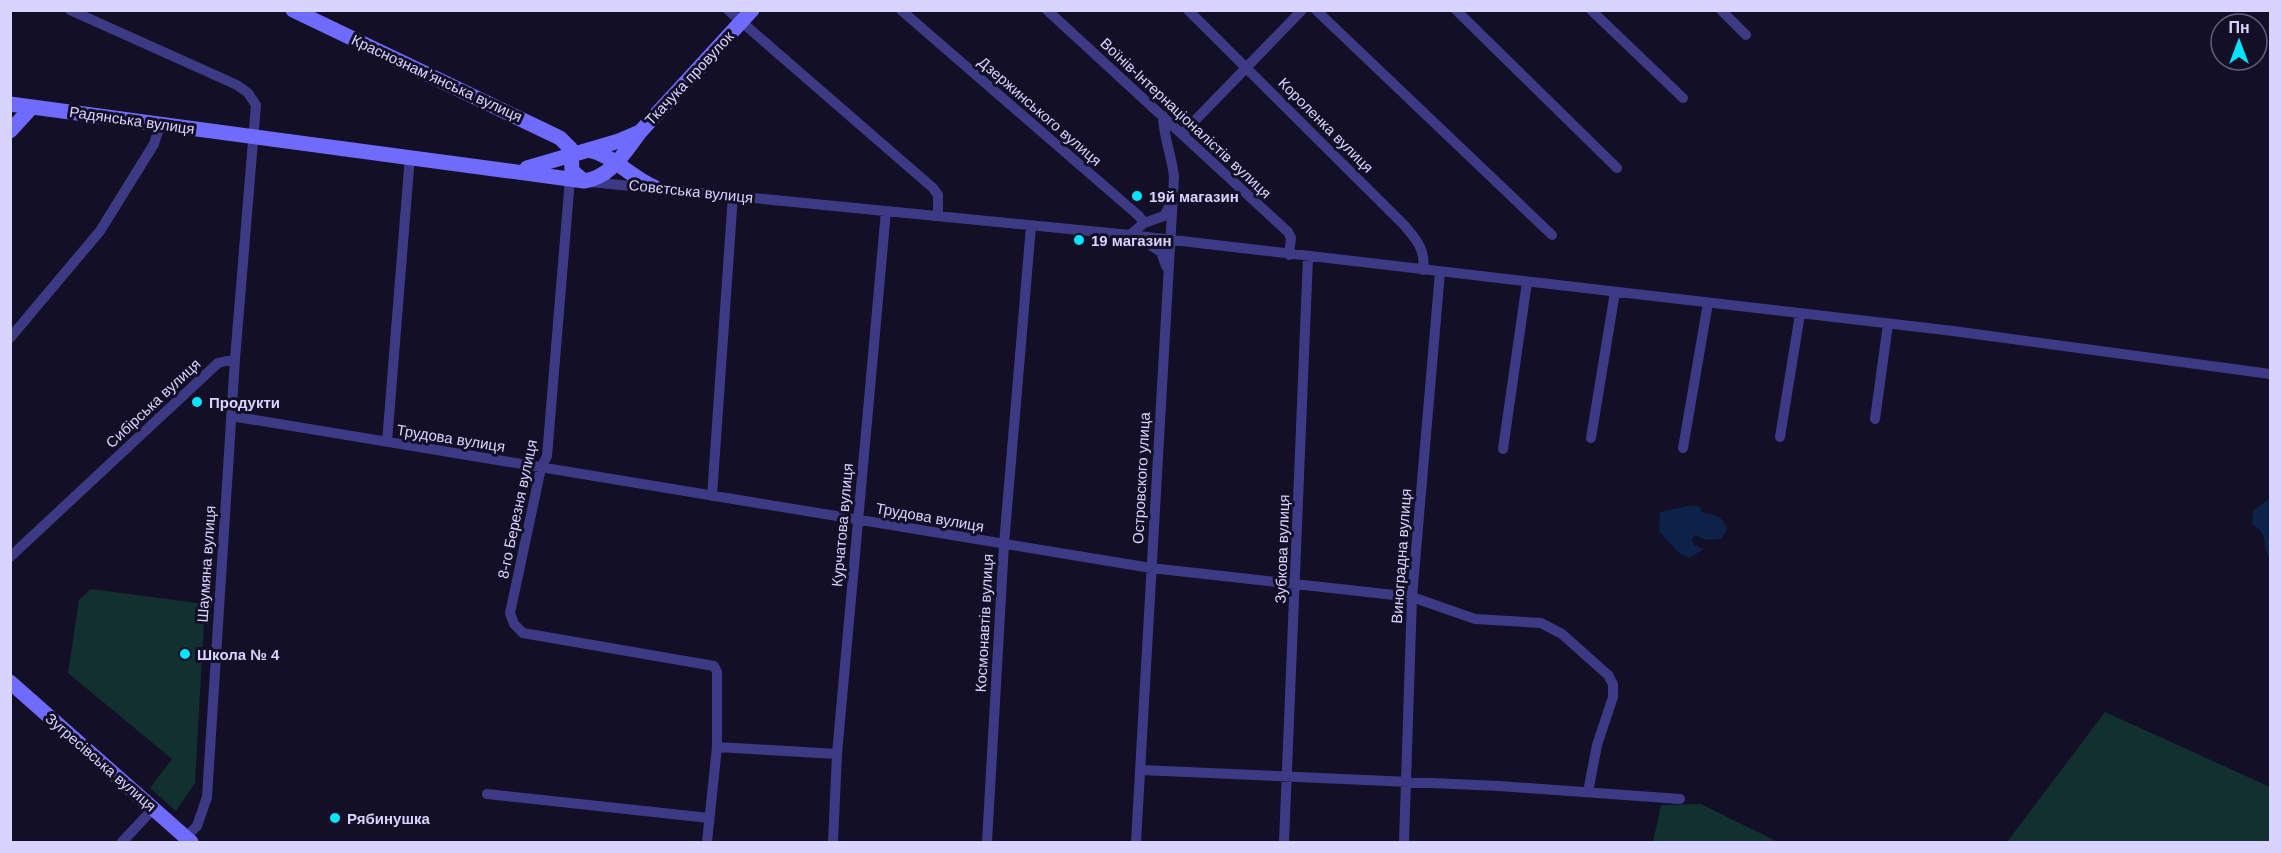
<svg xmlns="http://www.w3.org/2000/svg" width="2281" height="853" font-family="Helvetica,sans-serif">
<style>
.green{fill:#12302f}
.water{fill:#0c2248}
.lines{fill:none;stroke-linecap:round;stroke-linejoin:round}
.street{stroke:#3d3a85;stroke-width:10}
.secondary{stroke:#6f6bff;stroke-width:15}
.poi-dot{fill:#00e5ff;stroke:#130f26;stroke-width:2}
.labels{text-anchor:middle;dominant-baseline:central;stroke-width:6;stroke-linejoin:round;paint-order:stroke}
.street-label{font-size:15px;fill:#d9d4ff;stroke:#130f26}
.poi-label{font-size:15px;font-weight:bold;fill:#d9d4ff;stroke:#130f26;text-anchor:start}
</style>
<rect width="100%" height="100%" fill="#130f26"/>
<!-- green -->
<path class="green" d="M 91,589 L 205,604 L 195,783 L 176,811 L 150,788 L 172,759 L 68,673 L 79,600 Z
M 2105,712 L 2270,787 L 2270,842 L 2007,842 Z
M 1701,804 L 1778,842 L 1653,842 L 1661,805 Z"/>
<!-- water -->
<path class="water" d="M 2270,498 L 2270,558 C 2260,545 2271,536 2252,524 L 2253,511 Z
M 1688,506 L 1699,506 L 1702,512 C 1715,516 1724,515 1727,530 L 1722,538 C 1711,541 1704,540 1694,535 L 1692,539 L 1694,545 L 1704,549 L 1689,558 L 1678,552 L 1659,531 L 1660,512 Z"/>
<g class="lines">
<!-- street -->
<path class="street" d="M 70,10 L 237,85 L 248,93 L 256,105 L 235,359 L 207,797 L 197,826 L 186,837
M 728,10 L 933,188 L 938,195 L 938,216
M 901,10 L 1139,216 L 1144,223 L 1130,235
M 1047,10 L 1288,232 L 1291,238 L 1289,255
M 1188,10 L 1404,225 C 1416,239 1426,250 1423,270
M 1316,10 L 1552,235
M 1456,10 L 1617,168
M 1591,10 L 1683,98
M 1721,10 L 1746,35
M 1182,134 L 1302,10
M 570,179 L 547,456 L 541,468 L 510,613 L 514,624 L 523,633 L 714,666 L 717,672 L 717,747 L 707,842
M 590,182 L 1130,235 L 1953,331 L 2270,374
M 1144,223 L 1164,216 L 1171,203
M 1141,239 L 1161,252 L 1166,266
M 10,338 L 100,231 L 154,144 L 160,125
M 231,416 L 1151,568 L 1412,597 L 1475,619 L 1541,623 L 1562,634 L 1608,675 L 1613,684 L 1613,697 L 1597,745 L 1588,792
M 1875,419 L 1888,324
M 1780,437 L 1800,314
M 1591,438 L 1615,292
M 387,442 L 410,156
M 1683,448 L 1708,303
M 1503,449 L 1527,282
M 712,496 L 733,195
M 10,557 L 218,363 L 235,359
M 717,747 L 837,754
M 1141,770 L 1499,786 L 1680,799
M 487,794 L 709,818
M 122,842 L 153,809
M 833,842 L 837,754 L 886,211
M 987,842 L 1004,544 L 1031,226
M 1136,842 L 1174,177 C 1172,156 1163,136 1163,116
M 1284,842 L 1308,257
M 1404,842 L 1412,597 L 1440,272"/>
<!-- secondary -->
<path class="secondary" d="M 293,10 L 560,138 L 571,149 L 572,171 L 584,181
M 10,104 L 584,181 C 611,177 624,153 640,132
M 10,131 L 32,107
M 588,150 C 612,154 630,177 654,187
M 527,168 L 619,141 L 640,132 L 752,10
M 10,682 L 191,842"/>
</g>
<!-- markers -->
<g class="poi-dot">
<circle cx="1137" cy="196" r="6"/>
<circle cx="1079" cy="240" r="6"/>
<circle cx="197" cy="402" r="6"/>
<circle cx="185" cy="654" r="6"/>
<circle cx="335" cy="818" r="6"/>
</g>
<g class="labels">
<!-- street labels -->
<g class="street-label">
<text transform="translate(437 78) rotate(25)">Краснознамʼянська вулиця</text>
<text transform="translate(689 78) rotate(-47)">Ткачука провулок</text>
<text transform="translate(1040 111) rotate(41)">Дзержинського вулиця</text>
<text transform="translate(1186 118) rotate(43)">Воїнів-Інтернаціоналістів вулиця</text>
<text transform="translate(132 120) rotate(8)">Радянська вулиця</text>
<text transform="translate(1326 125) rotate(45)">Короленка вулиця</text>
<text transform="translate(691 191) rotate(6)">Совєтська вулиця</text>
<text transform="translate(153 403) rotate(-43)">Сибірська вулиця</text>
<text transform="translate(451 438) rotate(9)">Трудова вулиця</text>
<text transform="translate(1141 478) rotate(-87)">Островского улица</text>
<text transform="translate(517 509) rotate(-78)">8-го Березня вулиця</text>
<text transform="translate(930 517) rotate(10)">Трудова вулиця</text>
<text transform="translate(842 525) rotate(-85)">Курчатова вулиця</text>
<text transform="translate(1282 549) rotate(-88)">Зубкова вулиця</text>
<text transform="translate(1401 556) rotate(-86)">Виноградна вулиця</text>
<text transform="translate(206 564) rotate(-86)">Шаумяна вулиця</text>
<text transform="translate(984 623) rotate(-87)">Космонавтів вулиця</text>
<text transform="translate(101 762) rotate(41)">Зугресівська вулиця</text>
</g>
<!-- poi labels -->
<g class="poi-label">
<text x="1149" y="196">19й магазин</text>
<text x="1091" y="240">19 магазин</text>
<text x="209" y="402">Продукти</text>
<text x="197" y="654">Школа № 4</text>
<text x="347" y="818">Рябинушка</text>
</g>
</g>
<!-- border -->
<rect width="2281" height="853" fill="none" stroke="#d9d4ff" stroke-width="24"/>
<!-- north arrow -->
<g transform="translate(2239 42)"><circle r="28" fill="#130f26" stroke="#625e7d" stroke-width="1.5"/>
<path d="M0-4.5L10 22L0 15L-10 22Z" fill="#00e5ff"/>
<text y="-9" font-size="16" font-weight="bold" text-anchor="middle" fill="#d9d4ff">Пн</text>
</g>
</svg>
